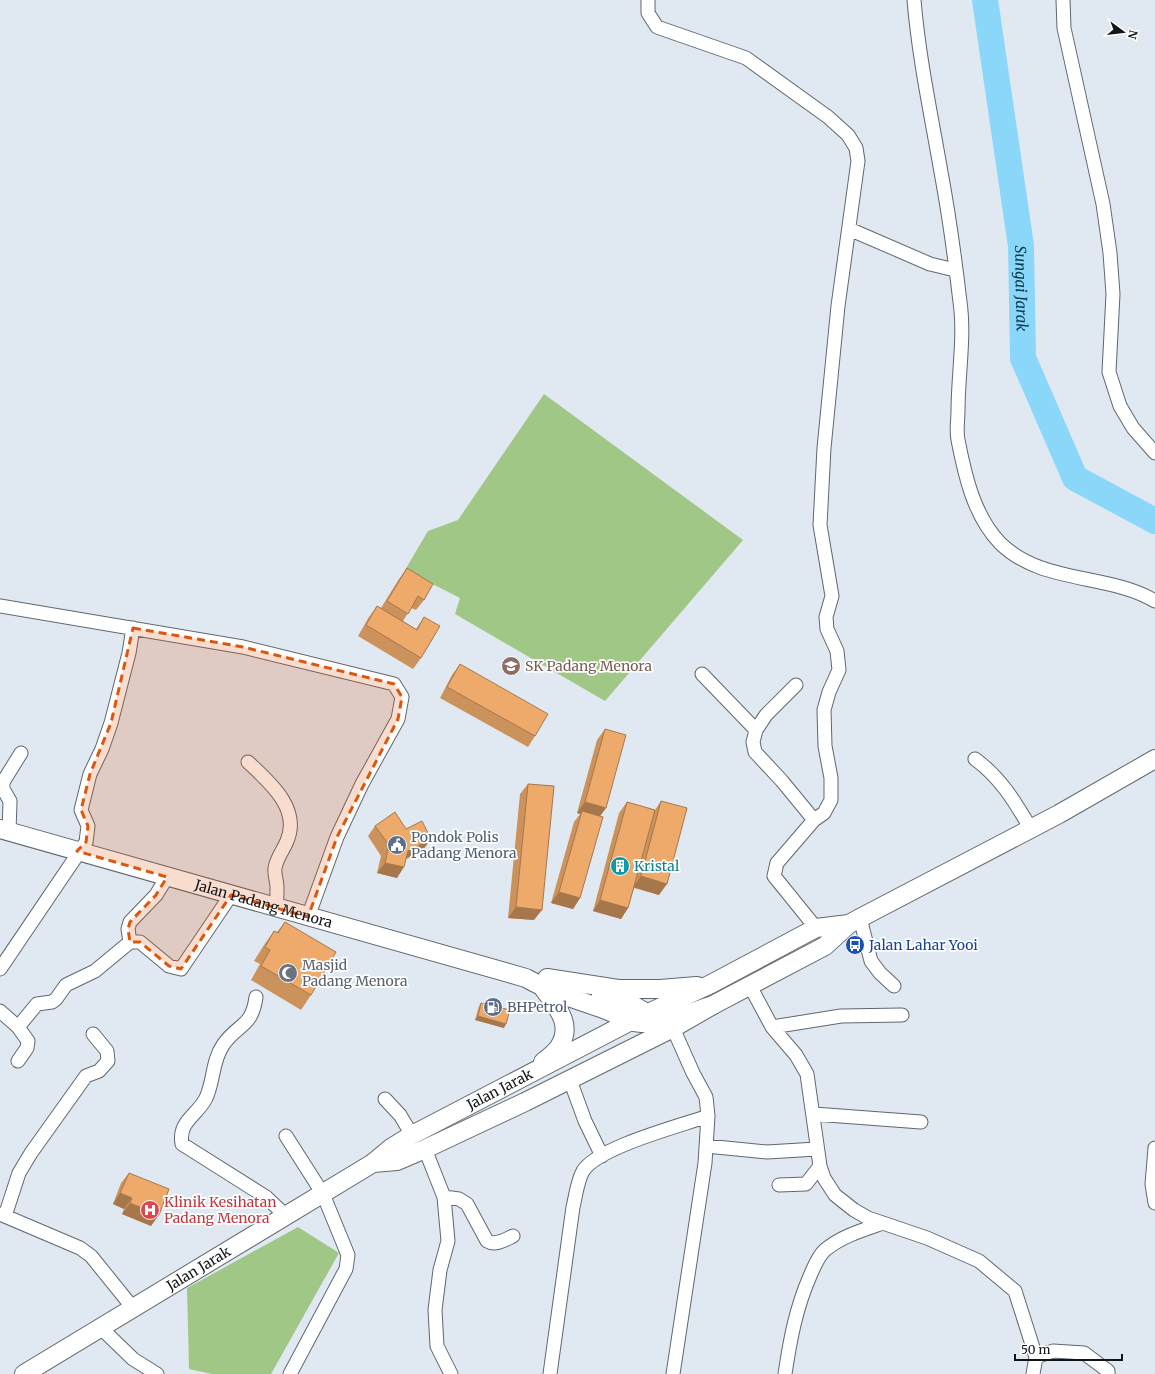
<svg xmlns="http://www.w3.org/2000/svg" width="1155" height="1374" font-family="Merriweather,serif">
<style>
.green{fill:#a0c785}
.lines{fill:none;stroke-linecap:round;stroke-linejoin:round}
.river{stroke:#8bd7fa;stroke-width:26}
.minor-casing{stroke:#60676e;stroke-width:15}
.secondary-casing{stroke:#60676e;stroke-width:20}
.minor{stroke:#fff;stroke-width:13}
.secondary{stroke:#fff;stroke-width:18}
.wall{fill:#cc925c}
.shaded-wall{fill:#a6774b}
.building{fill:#edaa6b;stroke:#a6774b}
.marked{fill:#dd560d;fill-opacity:0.2;stroke:#dd560d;stroke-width:3;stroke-dasharray:8 5;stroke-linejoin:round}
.labels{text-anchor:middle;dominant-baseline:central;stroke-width:3.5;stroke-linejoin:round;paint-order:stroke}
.education-label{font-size:14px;fill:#785e54;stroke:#fff;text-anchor:start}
.service-label{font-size:14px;fill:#4e5e75;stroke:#fff;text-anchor:start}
.culture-label{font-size:14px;fill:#0d838f;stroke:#fff;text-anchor:start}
.street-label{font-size:14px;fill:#121518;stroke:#fff}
.transit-label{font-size:14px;fill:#164399;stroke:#fff;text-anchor:start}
.worship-label{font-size:14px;fill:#5b616d;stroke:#fff;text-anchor:start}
.health-label{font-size:14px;fill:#be3a42;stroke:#fff;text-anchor:start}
.water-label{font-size:15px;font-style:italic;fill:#073748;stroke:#fff}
</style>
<rect width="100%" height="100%" fill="#e0e9f1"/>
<!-- green -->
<path class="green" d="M 544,394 L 743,540 L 605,701 L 455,614 L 460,598 L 405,570 L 428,531 L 458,520 Z
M 298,1227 L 339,1253 L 271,1374 L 212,1374 L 189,1369 L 187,1288 Z"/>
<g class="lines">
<!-- river -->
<path class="river" id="s1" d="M 985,0 L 1021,246 L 1023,358 L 1075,478 L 1155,521"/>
<defs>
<path id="minor" d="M 648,0 L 648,13 L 657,27 L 746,58 L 828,117 L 848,135 L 856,148 L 858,161 L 838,306 L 824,448 L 820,525 L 832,596 L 826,617 L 827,629 L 837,651 L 839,670 L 829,692 L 824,710 L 825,746 L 831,778 L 831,800 L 824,813 L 814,820 L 777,863 L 774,876 L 816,928
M 914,0 C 919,59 931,114 941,172 C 949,215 955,259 960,302 C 965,337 958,375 958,411 C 958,420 956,431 958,440 C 965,476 974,516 1000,543 C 1041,584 1108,573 1155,601
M 1063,0 L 1064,28 L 1103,204 L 1110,253 L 1113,294 L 1109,372 L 1120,406 L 1133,428 L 1155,453
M 849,229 L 930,264 L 955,270
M 0,606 L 243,647 L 394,684 L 402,697 L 398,719 L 362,784 L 337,837 L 308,917
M 702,674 L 756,730 L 753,742 L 755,752 L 782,781 L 814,820
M 756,730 L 766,715 L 796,685
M 975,759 C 1001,778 1015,802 1031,829
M 248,762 C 269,782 301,808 287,841 C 283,851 277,857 275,868 C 274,874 277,881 277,887 C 277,894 277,901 276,908
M 9,832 L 10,801 L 3,789 L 3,782 L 21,753
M 860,918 L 871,961 L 880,973 L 894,986
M 130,942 L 128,929 L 130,922 L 156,895 L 167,877
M 0,969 L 86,842 L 88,826 L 81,810 L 90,774 L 102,749 L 111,723 L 129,653 L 133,628
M 750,986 L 772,1027 L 796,1055 L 807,1074 L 820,1166 L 824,1178 L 835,1195 L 854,1210 L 868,1218 L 927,1238 L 979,1261 L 1015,1291 L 1036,1357 L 1033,1374
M 256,997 C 252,1028 237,1024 223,1045 C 212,1061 214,1081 206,1098 C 197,1116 178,1121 182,1144 L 266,1197 L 286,1216
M 0,1011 L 18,1027 L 28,1041 L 27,1048 L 18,1061
M 18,1027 L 37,1004 L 52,1002 L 56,999 L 66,985 L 95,971 L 130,942 L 140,942 L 169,966 L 181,969 L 231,895
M 772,1027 L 841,1016 L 902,1015
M 570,1080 L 585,1121 L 602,1156
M 385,1099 L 400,1115 L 412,1135
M 814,1114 L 921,1122
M 286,1136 L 323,1194 L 348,1255 L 346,1269 L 290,1374
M 706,1146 L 767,1152 L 817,1149
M 1155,1148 L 1152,1184 L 1155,1203
M 425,1149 L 444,1197 L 459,1199 L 467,1204 L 487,1241 C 495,1246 505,1240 513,1236
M 779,1185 L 806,1184 L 820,1166
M 444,1197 L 448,1241 L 440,1270 L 435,1310 L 437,1346 L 451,1374
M 0,1214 L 80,1248 L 91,1256 L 133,1308
M 5,1216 L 19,1173 L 31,1153 L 86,1076 L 99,1071 L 108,1061 L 107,1051 L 93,1034
M 101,1328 L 133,1359 L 157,1374
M 1036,1357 L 1053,1351 L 1084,1353 L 1108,1371 L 1108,1374
M 550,1374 L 573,1207 C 576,1195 577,1182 583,1171 C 598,1147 680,1126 708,1116
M 673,1374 L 705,1163 L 708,1116 L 706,1097 L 693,1073 L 673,1028
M 785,1374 C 790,1340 796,1308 810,1276 C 814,1267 818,1256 825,1250 C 842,1236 863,1230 883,1223"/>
<g id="secondary">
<path id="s2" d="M 0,829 L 526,978 C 552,993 579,1000 606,1010 C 618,1015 629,1023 641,1023 C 664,1024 691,1012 713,1005"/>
<path d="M 547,978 L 618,989 L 660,989 L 697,986"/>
<path d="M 601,994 L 633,1005 L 648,1014"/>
<path d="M 543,1062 C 548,1058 555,1053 559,1047 C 574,1024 556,1006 543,988"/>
<path d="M 373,1163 L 397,1161 L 425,1149 L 525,1102 L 673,1028 L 713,1005 L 825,946 L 849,924"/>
<path id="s3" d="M 24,1374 L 373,1163 L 391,1148 L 412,1135 L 631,1021 L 711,984 L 816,928 L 849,924 L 860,918 L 1059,814 L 1155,759"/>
</g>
</defs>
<!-- minor casing -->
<use href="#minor" class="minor-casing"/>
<!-- secondary casing -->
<use href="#secondary" class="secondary-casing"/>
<!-- minor -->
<use href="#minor" class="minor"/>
<!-- secondary -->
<use href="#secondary" class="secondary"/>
</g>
<!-- wall -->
<path class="wall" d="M 407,568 L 424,600 L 416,610 L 411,608 L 403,621 L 416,629 L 424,617 L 421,658 L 413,669 L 358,636 L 369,617 L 377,606 L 381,608 L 399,579 Z
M 460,664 L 535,736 L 528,747 L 440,698 L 452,675 Z
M 605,729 L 606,808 L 600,816 L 580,898 L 573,909 L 551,903 L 574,822 L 580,814 L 577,813 L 597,740 Z
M 528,784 L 534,920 L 508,918 L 520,794 Z
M 661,801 L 659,895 L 634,888 L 628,908 L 621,919 L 593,911 L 619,813 L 627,802 L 655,810 Z
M 375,826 L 406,829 L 423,850 L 406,859 L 397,878 L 377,873 L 381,856 L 368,836 Z
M 285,922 L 311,995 L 301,1010 L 251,980 L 260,964 L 254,961 L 264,945 L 274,931 L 277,932 Z
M 481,1003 L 504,1028 L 475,1020 L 479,1006 Z
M 129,1173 L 151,1226 L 122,1214 L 124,1209 L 113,1204 L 121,1183 Z"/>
<!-- shaded-wall -->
<path class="shaded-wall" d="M 585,802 L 606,808 L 598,819 L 582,811 L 580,814 L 577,813 Z
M 431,839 L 423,850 L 400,862 L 408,851 Z
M 385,863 L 404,867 L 397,878 L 377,873 Z
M 641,876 L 667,884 L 659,895 L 633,887 Z
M 559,892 L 580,898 L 573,909 L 551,903 Z
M 600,900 L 628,908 L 621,919 L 593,911 Z
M 516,907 L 542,910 L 534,920 L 508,918 Z
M 478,1016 L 506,1024 L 504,1028 L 475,1020 Z
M 120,1193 L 132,1198 L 124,1209 L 113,1204 Z
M 130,1203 L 159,1215 L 151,1226 L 122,1214 Z"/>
<!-- building -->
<path class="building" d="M 407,568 L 433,584 L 424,600 L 418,596 L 408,614 L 387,601 Z
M 377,606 L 417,630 L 424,617 L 440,626 L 421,658 L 366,625 Z
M 460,664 L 548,714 L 535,736 L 447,687 Z
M 605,729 L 626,735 L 606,808 L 585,802 Z
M 528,784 L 554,786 L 542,910 L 516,907 Z
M 661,801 L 687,808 L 667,884 L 641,876 Z
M 627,802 L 655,810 L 628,908 L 600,900 Z
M 582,811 L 603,817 L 580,898 L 559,892 Z
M 395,812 L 406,829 L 422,821 L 431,839 L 408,851 L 404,867 L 385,863 L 389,845 L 375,826 Z
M 285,922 L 336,952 L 311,995 L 261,966 L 270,950 L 265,947 L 274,931 L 278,933 Z
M 481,1003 L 510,1010 L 506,1024 L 478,1016 Z
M 129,1173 L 169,1189 L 159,1215 L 130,1203 L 132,1198 L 120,1193 Z"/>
<!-- marked area -->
<path class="marked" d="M 133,628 L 243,647 L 394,684 L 402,697 L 398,719 L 337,837 L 308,917 L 231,895 L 181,969 L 169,966 L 140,942 L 130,942 L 128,929 L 130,922 L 156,895 L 167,877 L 77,851 L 86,842 L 88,826 L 81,810 L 90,774 L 111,723 Z"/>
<!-- icons -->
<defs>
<symbol id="school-disc" viewBox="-11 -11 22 22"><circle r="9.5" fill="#8d6e63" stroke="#fff"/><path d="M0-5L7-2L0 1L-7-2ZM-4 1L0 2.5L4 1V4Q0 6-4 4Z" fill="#fff"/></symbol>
<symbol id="civic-disc" viewBox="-11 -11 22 22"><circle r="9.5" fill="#5c6f8a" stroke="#fff"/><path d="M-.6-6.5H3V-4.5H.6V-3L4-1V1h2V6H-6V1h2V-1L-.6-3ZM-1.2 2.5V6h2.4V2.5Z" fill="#fff"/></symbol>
<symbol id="building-disc" viewBox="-11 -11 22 22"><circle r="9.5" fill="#0f9aa8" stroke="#fff"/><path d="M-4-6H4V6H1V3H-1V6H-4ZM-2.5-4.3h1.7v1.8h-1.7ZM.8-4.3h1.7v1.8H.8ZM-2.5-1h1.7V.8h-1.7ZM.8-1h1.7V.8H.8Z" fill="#fff"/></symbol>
<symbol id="bus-disc" viewBox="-11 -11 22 22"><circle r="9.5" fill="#1a4fb4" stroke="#fff"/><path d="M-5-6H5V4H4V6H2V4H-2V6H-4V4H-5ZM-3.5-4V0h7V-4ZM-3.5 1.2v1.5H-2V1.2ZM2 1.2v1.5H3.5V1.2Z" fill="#fff"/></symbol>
<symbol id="mosque-disc" viewBox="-11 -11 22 22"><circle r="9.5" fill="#6b7280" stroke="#fff"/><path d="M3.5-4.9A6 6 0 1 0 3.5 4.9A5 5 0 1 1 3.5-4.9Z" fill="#fff"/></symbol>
<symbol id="fuel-disc" viewBox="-11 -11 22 22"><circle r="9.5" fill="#5c6f8a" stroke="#fff"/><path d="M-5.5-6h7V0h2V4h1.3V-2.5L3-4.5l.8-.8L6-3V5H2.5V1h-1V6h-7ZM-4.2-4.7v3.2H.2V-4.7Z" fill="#fff"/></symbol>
<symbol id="hospital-disc" viewBox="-11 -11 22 22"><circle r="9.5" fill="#e0444e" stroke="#fff"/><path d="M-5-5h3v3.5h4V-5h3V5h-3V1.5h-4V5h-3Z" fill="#fff"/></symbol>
</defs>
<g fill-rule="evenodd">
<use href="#school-disc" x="500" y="655" width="22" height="22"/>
<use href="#civic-disc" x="386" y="834" width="22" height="22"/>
<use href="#building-disc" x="609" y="855" width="22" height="22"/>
<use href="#bus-disc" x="844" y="934" width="22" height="22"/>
<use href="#mosque-disc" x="277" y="962" width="22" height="22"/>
<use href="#fuel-disc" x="482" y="996" width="22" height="22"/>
<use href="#hospital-disc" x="139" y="1199" width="22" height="22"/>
</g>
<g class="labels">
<!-- education labels -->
<g class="education-label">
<text x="525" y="666">SK Padang Menora</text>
</g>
<!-- service labels -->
<g class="service-label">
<text x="411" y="837">Pondok Polis<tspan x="411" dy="16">Padang Menora</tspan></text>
<text x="507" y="1007">BHPetrol</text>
</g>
<!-- culture labels -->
<g class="culture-label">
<text x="634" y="866">Kristal</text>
</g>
<!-- street labels -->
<g class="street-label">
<text stroke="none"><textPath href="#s2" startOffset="274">Jalan Padang Menora</textPath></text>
<text stroke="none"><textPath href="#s3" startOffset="555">Jalan Jarak</textPath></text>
<text stroke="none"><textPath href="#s3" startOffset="204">Jalan Jarak</textPath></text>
</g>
<!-- transit labels -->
<g class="transit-label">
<text x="869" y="945">Jalan Lahar Yooi</text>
</g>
<!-- worship labels -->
<g class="worship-label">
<text x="302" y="965">Masjid<tspan x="302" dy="16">Padang Menora</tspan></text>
</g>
<!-- health labels -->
<g class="health-label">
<text x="164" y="1202">Klinik Kesihatan<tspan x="164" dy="16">Padang Menora</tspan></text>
</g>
<!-- water labels -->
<g class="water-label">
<text stroke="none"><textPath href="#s1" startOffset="291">Sungai Jarak</textPath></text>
</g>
</g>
<!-- north arrow -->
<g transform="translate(1123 32) rotate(105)" stroke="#ffffff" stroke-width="3" paint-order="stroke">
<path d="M0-3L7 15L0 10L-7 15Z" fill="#121518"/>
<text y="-6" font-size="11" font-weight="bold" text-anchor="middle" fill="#121518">N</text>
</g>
<!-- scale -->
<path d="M1015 1354v6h107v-6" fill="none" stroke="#121518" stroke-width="2"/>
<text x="1021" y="1354" font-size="12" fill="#121518" stroke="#ffffff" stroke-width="3" paint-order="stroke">50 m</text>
</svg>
